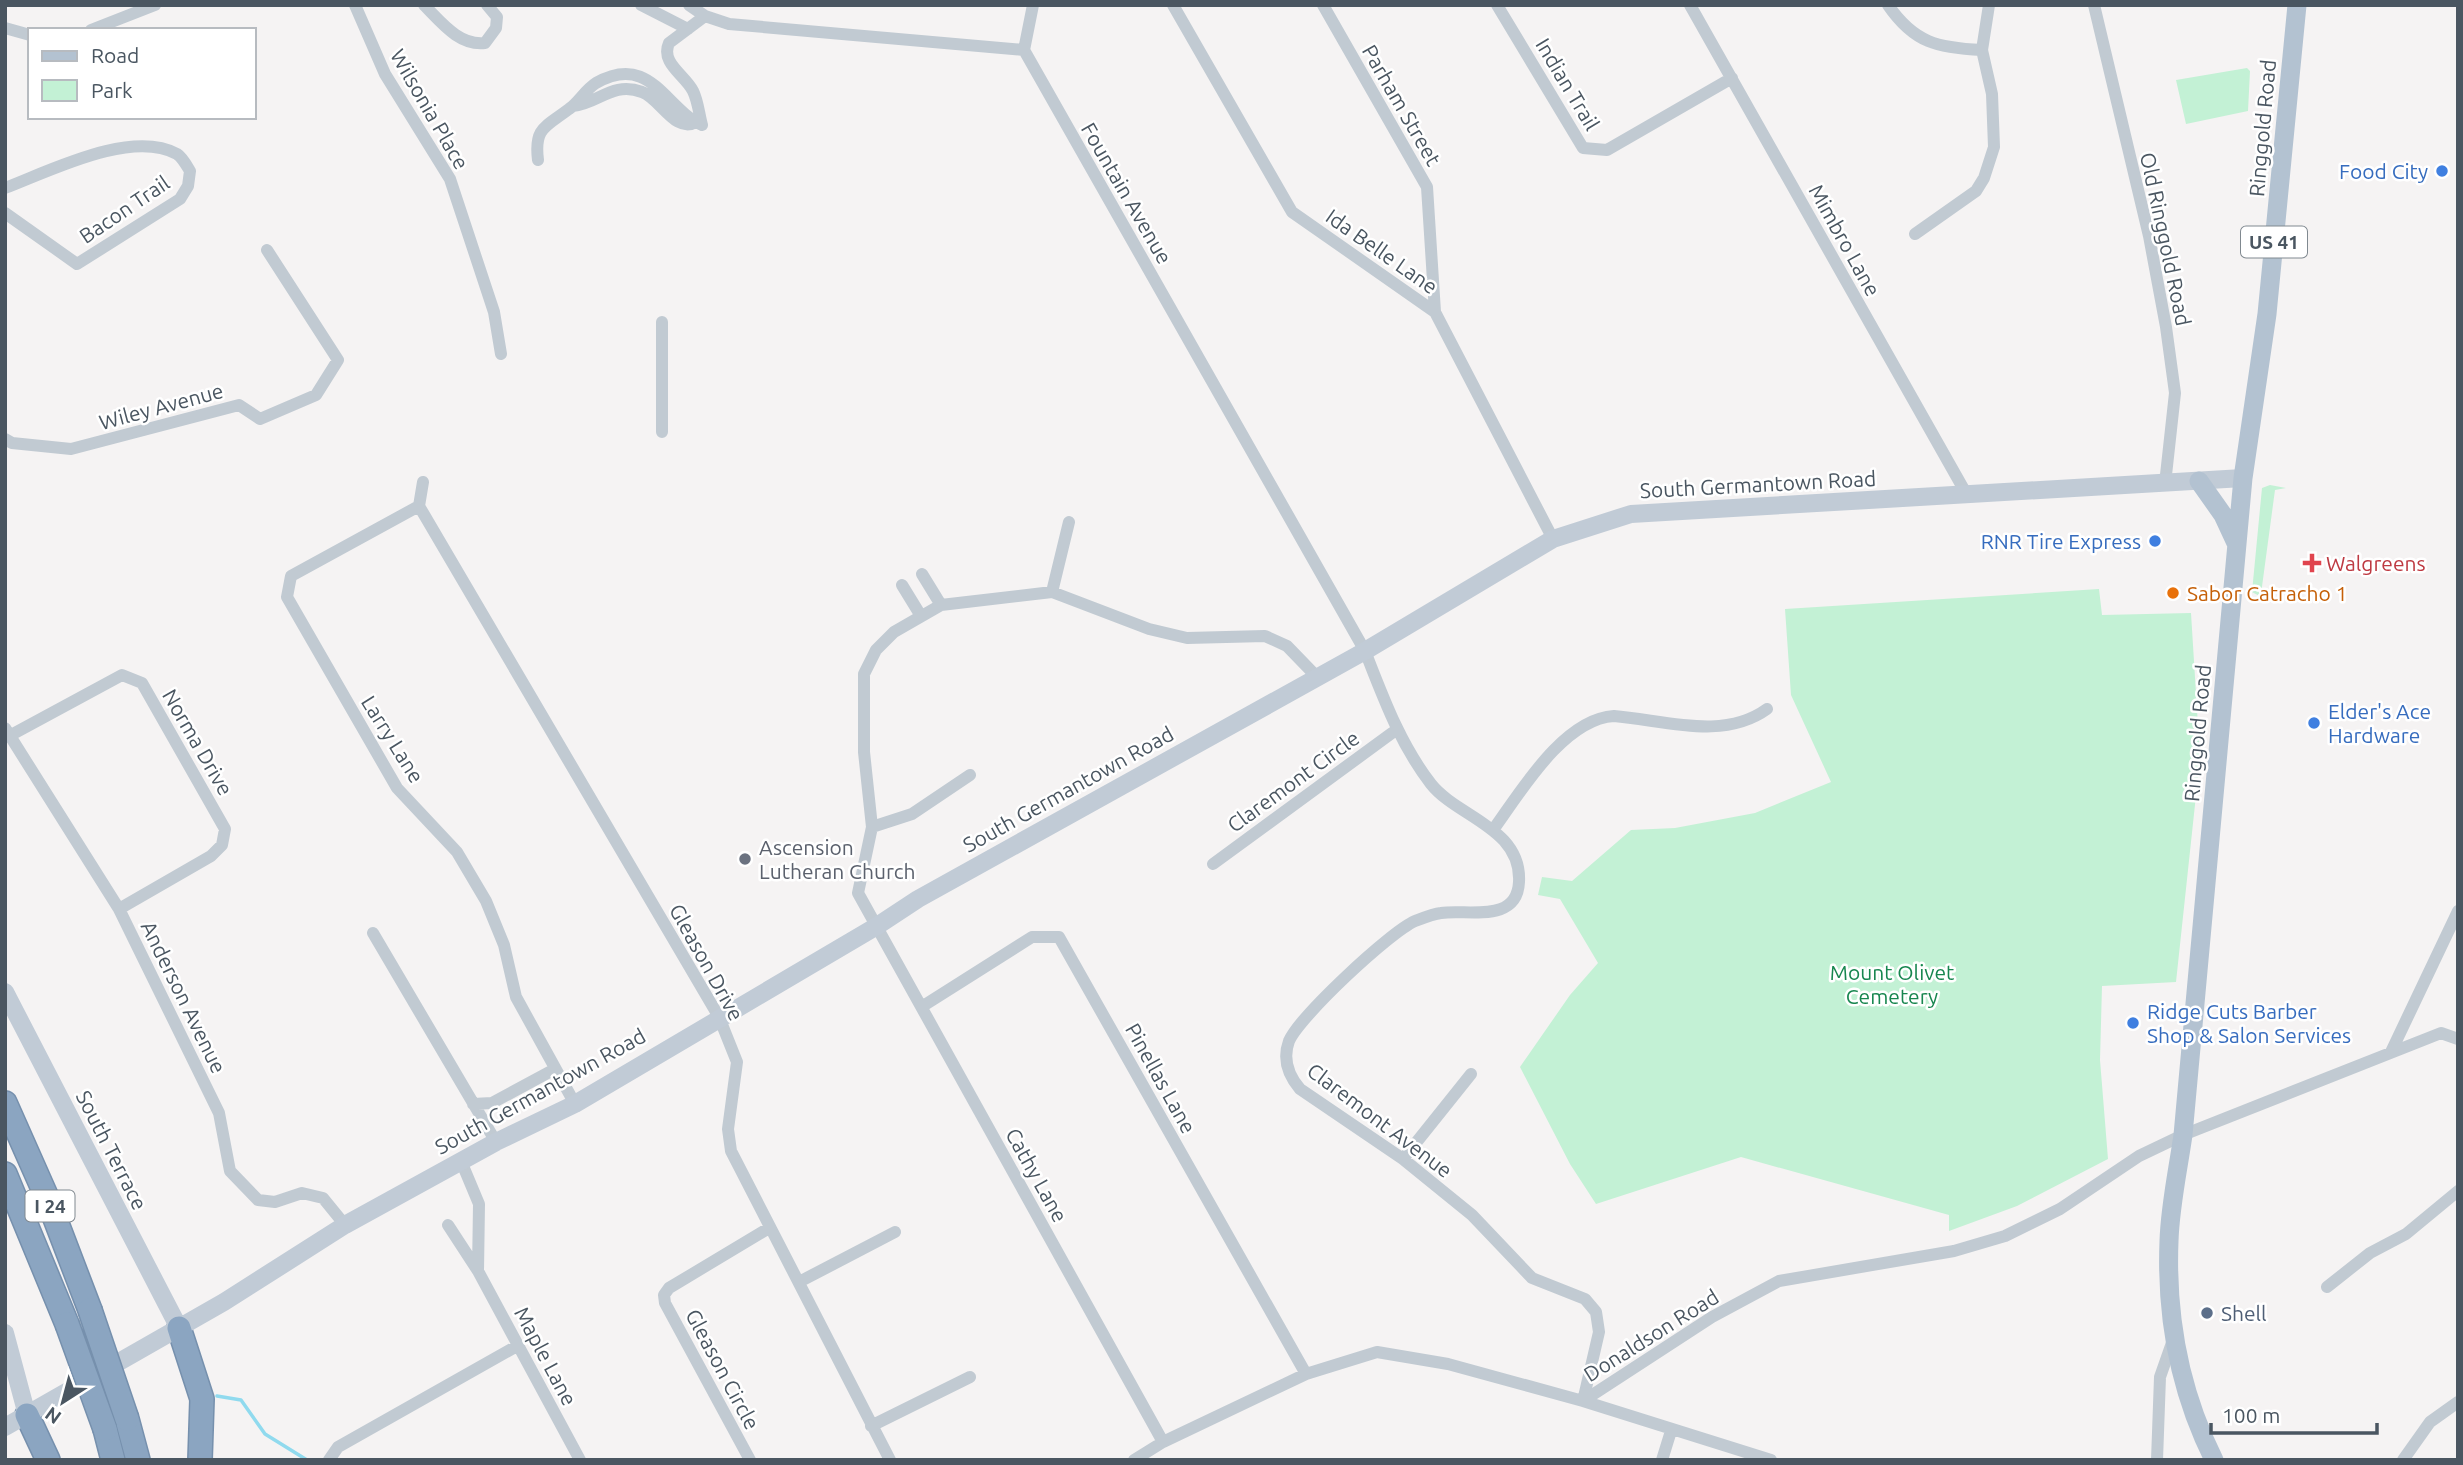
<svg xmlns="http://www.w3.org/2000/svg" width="2463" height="1465" font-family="Ubuntu,sans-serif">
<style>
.green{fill:#c3f1d5}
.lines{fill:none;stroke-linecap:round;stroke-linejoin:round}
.stream{stroke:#90daee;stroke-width:3.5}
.highway-casing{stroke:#7690ad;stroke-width:26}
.street{stroke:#c1cad2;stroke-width:12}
.secondary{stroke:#c1cbd6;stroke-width:18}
.primary{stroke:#b3c2d1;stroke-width:19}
.highway{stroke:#8ba5c1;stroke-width:23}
.highway-bridge-casing{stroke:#7690ad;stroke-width:26;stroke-linecap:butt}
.highway-bridge{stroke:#8ba5c1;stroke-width:23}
.shop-dot{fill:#3f7fe0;stroke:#fff;stroke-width:2.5}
.health-dot{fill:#e0444e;stroke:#fff;stroke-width:2.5}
.food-dot{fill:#e8710a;stroke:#fff;stroke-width:2.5}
.worship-dot{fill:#6b7280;stroke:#fff;stroke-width:2.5}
.service-dot{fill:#5c6f8a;stroke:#fff;stroke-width:2.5}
.labels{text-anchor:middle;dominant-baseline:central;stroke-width:5;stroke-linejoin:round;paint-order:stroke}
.shield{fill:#fff;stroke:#808990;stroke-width:2}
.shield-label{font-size:19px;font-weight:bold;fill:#4a5661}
.street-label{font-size:21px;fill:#4a5661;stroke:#fff}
.shop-label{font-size:21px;fill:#366cbe;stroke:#fff;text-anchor:end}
.health-label{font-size:21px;fill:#be3a42;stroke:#fff;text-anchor:start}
.food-label{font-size:21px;fill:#c56008;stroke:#fff;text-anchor:start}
.worship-label{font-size:21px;fill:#5b616d;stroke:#fff;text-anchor:start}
.park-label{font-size:21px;fill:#17864f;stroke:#fff}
.service-label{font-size:21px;fill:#4e5e75;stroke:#fff;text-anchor:start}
</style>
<rect width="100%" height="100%" fill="#f5f3f3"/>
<!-- green -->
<path class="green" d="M 2247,68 L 2250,71 L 2248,111 L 2186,124 L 2176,80 Z
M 2270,485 L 2286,488 L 2275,490 L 2261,594 L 2268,595 L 2265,599 L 2252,592 L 2262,488 Z
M 2099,589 L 2102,615 L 2191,613 L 2200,758 L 2176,982 L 2102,986 L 2100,1060 L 2108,1159 L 2017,1206 L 1949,1231 L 1949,1215 L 1741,1157 L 1596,1204 L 1570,1164 L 1520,1067 L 1570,995 L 1598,963 L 1560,899 L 1538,895 L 1542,877 L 1572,881 L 1631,830 L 1675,828 L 1755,813 L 1831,782 L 1791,695 L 1785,609 Z"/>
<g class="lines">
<!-- stream -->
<path class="stream" d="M 217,1396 L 241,1400 L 265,1434 L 307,1460"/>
<defs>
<path id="highway" d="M 5,1103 L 48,1200 L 90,1310
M 5,1174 L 67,1324
M 179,1328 L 202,1399 L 200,1460
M 27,1415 L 48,1460
M 127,1419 L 138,1460
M 105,1429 L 113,1460"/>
</defs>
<!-- highway casing -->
<use href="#highway" class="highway-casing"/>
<!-- street -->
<path class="street" d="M 355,5 L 385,74 L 450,179 L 494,312 L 501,354
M 424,5 C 441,22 459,46 485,43 L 496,28 L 497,17 L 487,5
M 641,5 L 688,29
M 689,5 L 705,16 L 729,24 L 1024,50 L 1365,651 C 1383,697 1400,744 1431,784 C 1457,817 1522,828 1519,882 C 1517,924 1467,909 1441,913 C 1433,914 1423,918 1415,921 C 1390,932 1300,1016 1289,1041 C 1282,1060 1289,1076 1300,1089 L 1403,1159 L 1472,1215 L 1532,1278 L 1585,1299 L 1596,1312 L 1599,1332 L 1583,1401 L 1771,1460
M 1173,5 L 1292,212 L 1435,312 L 1553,539
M 1323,5 L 1427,187 L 1435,312
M 1497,5 L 1583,148 L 1607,150 L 1732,78
M 1690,5 L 1967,495
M 1888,5 C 1914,43 1938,48 1982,50
M 2094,5 L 2149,236 L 2166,327 L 2175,393 L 2165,484
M 5,28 L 30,35
M 91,30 L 155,5
M 1024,50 L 1033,5
M 573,106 C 598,104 612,81 642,92 C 660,98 675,134 696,122
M 702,125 C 699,114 698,101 693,91 C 685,75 660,63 669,43 L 705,16
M 538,160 C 534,128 545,127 569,109 C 579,102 585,90 596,83 C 651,52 665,109 702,125
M 5,188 C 50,171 131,129 177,154 C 182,157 187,166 190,171 L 188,186 L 180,199 L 77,264 L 5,213
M 1915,234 L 1976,191 L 1984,178 L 1994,147 L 1992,94 L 1982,50 L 1989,5
M 662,432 L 662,322
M 5,439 L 12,443 L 71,449 L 239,405 L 260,419 L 316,395 L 338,360 L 267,250
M 423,482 L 419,506 L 291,576 L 287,597 L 397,788 L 457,852 L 486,901 L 504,945 L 516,997 L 575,1104
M 419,506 L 719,1017 L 737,1062 L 728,1129 L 731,1151 L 890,1460
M 922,574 L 941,605
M 902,585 L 921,616
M 1052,592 L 1069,522
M 5,728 L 119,909 L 219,1113 L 230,1171 L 258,1200 L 275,1202 L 302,1193 L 323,1198 L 345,1225
M 11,735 L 122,675 L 142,683 L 225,829 L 222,845 L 211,856 L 119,909
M 872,827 L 912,814 L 970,775
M 1493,830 C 1520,793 1563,719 1614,716 C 1664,720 1723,741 1767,709
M 1213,864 L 1396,730
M 373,933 L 496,1142
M 923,1006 L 1032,937 L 1059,937 L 1306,1374
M 2391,1052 L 2458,911
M 473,1104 L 492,1103 L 555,1069
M 1403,1159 L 1471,1074
M 461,1161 L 479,1204 L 478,1271 L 580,1460
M 448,1225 L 478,1271
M 799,1282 L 895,1232
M 2327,1287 L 2370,1253 L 2406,1234 L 2458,1191
M 871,1426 L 970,1377
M 1163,1442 L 858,893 L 872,827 L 864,752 L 864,674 L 876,650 L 894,632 L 941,605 L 1052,592 L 1149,629 L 1187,638 L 1265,636 L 1287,646 L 1317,677
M 329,1460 L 338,1447 L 517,1346
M 750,1460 L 665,1303 L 664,1295 L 669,1288 L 769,1228
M 1134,1460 L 1163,1442 L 1306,1374 L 1377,1352 L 1448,1364 L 1583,1401 L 1712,1317 L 1779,1281 L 1954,1251 L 2005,1236 L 2060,1209 L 2139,1156 L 2183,1135 L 2441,1033 L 2458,1039
M 1662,1460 L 1671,1431
M 2157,1460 L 2160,1377 L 2173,1340
M 2403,1460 L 2430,1422 L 2458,1402"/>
<!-- secondary -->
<path class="secondary" d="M 5,992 L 179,1328
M 5,1333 L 27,1415
M 5,1427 L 224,1302 L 345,1225 L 496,1142 L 575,1104 L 877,926 L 918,899 L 1365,651 L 1553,539 L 1631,514 L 2243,478"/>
<!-- primary -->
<path class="primary" d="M 2199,481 L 2223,515 L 2236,543
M 2214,1460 C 2180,1392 2166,1317 2169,1241 C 2170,1206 2178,1170 2183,1135 L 2243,478 L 2267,314 L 2297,5"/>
<!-- highway -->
<use href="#highway" class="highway"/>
<defs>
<path id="highway-bridge" d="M 90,1310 L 127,1419
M 67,1324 L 105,1429"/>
</defs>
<!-- highway-bridge casing -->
<use href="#highway-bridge" class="highway-bridge-casing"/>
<!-- highway-bridge -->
<use href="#highway-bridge" class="highway-bridge"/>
</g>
<!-- markers -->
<g class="shop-dot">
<circle cx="2442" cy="171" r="7"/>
<circle cx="2155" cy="541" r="7"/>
<circle cx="2314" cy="723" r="7"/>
<circle cx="2133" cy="1023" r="7"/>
</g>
<path class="health-dot" d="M2308.5 552.5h7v7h7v7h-7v7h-7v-7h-7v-7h7z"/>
<circle class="food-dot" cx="2173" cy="593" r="7"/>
<circle class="worship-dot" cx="745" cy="859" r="7"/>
<circle class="service-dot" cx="2207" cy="1313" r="7"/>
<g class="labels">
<!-- shield labels -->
<g class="shield">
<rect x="2241" y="226.5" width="66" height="31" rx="5"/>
<rect x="25.5" y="1190.5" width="49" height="31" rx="5"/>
</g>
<g class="shield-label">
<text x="2274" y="242">US 41</text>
<text x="50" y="1206">I 24</text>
</g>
<!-- street labels -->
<g class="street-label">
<text transform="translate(1568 84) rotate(59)">Indian Trail</text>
<text transform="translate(1402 105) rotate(60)">Parham Street</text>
<text transform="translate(430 109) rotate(60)">Wilsonia Place</text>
<text transform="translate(2262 128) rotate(-85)">Ringgold Road</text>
<text transform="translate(1127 193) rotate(60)">Fountain Avenue</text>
<text transform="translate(124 209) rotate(-34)">Bacon Trail</text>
<text transform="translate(2166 239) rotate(78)">Old Ringgold Road</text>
<text transform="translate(1845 240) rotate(61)">Mimbro Lane</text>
<text transform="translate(1382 251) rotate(35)">Ida Belle Lane</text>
<text transform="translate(161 406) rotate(-15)">Wiley Avenue</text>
<text transform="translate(1758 484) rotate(-3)">South Germantown Road</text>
<text transform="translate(2197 733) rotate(-85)">Ringgold Road</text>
<text transform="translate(393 739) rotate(58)">Larry Lane</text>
<text transform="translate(198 742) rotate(60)">Norma Drive</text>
<text transform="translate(1293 781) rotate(-36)">Claremont Circle</text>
<text transform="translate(1068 789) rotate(-29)">South Germantown Road</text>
<text transform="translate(707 962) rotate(61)">Gleason Drive</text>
<text transform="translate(184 997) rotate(64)">Anderson Avenue</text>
<text transform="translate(1161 1078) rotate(61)">Pinellas Lane</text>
<text transform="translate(540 1091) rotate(-29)">South Germantown Road</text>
<text transform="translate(1380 1120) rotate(37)">Claremont Avenue</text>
<text transform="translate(112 1150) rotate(63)">South Terrace</text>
<text transform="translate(1037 1175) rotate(61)">Cathy Lane</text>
<text transform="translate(1651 1335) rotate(-32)">Donaldson Road</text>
<text transform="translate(546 1356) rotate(62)">Maple Lane</text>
<text transform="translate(723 1369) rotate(62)">Gleason Circle</text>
</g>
<!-- shop labels -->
<g class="shop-label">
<text x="2428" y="171">Food City</text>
<text x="2141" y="541">RNR Tire Express</text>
<text x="2328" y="711" text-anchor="start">Elder's Ace<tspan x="2328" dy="24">Hardware</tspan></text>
<text x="2147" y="1011" text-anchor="start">Ridge Cuts Barber<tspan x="2147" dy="24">Shop &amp; Salon Services</tspan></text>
</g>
<!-- health labels -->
<g class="health-label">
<text x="2326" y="563">Walgreens</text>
</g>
<!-- food labels -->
<g class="food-label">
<text x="2187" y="593">Sabor Catracho 1</text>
</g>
<!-- worship labels -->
<g class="worship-label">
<text x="759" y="847">Ascension<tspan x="759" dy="24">Lutheran Church</tspan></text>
</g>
<!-- park labels -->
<g class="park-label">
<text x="1892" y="972">Mount Olivet<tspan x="1892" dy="24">Cemetery</tspan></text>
</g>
<!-- service labels -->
<g class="service-label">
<text x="2221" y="1313">Shell</text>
</g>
</g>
<!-- border -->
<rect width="2463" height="1465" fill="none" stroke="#4a5661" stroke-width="14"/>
<!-- legend -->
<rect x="28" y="28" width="228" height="91" fill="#ffffff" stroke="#b7bbc0" stroke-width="2"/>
<rect x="42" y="51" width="35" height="10" fill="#b3c2d1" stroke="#b7bbc0" stroke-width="2"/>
<text x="91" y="63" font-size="21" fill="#4a5661">Road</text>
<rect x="42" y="80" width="35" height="21" fill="#c3f1d5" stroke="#b7bbc0" stroke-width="2"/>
<text x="91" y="98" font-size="21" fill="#4a5661">Park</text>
<!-- north arrow -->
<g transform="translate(63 1402) rotate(216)" stroke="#ffffff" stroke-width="5" paint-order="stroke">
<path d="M0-5L12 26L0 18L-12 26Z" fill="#4a5661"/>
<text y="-10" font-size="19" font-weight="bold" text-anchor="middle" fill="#4a5661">N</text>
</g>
<!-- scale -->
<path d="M2211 1423v10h166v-10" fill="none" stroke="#4a5661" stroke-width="3.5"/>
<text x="2222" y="1423" font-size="21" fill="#4a5661" stroke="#ffffff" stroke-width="5" paint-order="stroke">100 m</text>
</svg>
